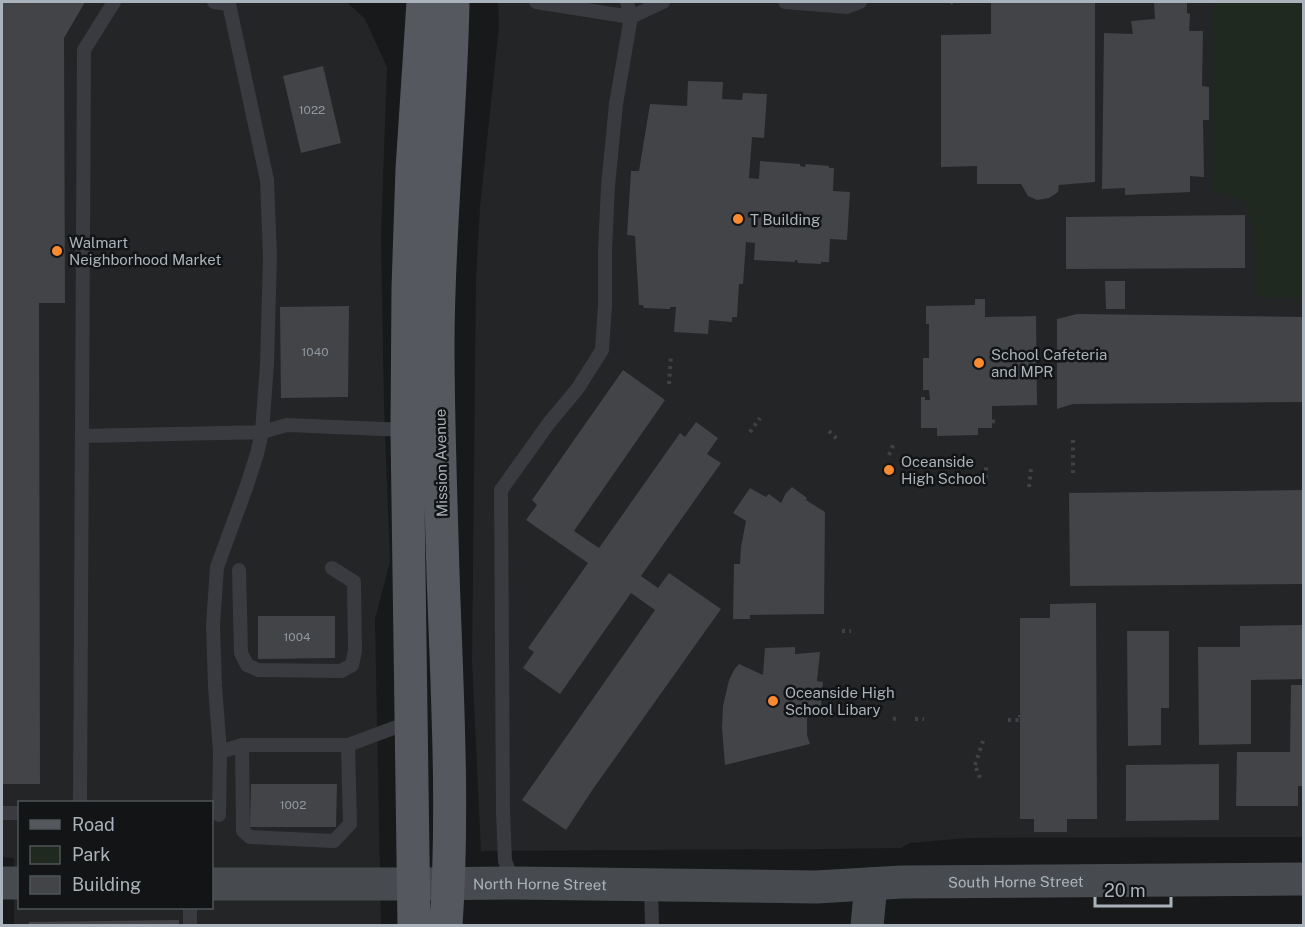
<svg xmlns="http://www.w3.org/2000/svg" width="1305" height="927" font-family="'Public Sans',sans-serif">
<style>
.built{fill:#242527;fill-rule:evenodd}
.green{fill:#202920}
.building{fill:#424447}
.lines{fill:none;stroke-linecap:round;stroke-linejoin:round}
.path{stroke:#3f4347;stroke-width:4;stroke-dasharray:3 4.5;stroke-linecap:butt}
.lane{stroke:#393b40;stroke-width:14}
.secondary{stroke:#474b50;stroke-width:33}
.primary{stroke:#55595f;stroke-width:33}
.poi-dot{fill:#fa8a30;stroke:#131415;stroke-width:2}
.labels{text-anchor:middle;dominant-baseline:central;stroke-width:5;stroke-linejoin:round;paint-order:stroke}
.number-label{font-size:12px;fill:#90979e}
.poi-label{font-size:15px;fill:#aab3bb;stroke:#131415;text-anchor:start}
.street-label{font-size:15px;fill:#aab3bb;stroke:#131415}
</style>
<rect width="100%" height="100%" fill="#18191a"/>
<!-- built -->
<path class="built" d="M 2,2 L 347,2 L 365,19 L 387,67 L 381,237 L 384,403 L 390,562 L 375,619 L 381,925 L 14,925 L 14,858 L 2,857 ZM 20,802 L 212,802 L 212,908 L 20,908 Z
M 498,2 L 1303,2 L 1303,837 L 968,838 L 910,843 L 901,848 L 827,849 L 481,851 L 472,661 L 476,279 L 480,207 L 499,26 Z"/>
<!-- green -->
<path class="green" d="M 1213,2 L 1303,2 L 1303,298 L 1255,297 L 1254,225 L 1244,200 L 1214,192 Z"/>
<!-- building -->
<path class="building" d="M 2,2 L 85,2 L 64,38 L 65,303 L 39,303 L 40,784 L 2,784 Z
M 991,2 L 1095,2 L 1095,182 L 1059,185 L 1058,192 L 1049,198 L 1037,200 L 1028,196 L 1021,184 L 977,184 L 977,166 L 941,167 L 941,35 L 991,34 Z
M 1154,2 L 1187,2 L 1187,13 L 1190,14 L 1189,31 L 1203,31 L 1202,86 L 1209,87 L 1209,120 L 1203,120 L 1204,177 L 1190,176 L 1190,192 L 1125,195 L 1125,188 L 1102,189 L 1104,33 L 1133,34 L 1131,21 L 1155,19 Z
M 323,66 L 341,143 L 301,153 L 283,76 Z
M 688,81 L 723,82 L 722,99 L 742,100 L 743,93 L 767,94 L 764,138 L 752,137 L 749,178 L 759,179 L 760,161 L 800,164 L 800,166 L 805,167 L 806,164 L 829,166 L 829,168 L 834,168 L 833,191 L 850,192 L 847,240 L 830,239 L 829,262 L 821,262 L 821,264 L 798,263 L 797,260 L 795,260 L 795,262 L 754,260 L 755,243 L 746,242 L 743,284 L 739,284 L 737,317 L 732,317 L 732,322 L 709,320 L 708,334 L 674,332 L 676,307 L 670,307 L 670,309 L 644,308 L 643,305 L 639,305 L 635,236 L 627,235 L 631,171 L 639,171 L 650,104 L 687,106 Z
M 1245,215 L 1245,268 L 1066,269 L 1066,217 Z
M 1105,281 L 1125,281 L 1125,309 L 1106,309 Z
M 975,299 L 985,299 L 985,317 L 1036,316 L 1037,405 L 992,406 L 992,428 L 978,428 L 978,435 L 937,436 L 937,428 L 921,428 L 921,397 L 925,397 L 925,400 L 930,400 L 929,390 L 923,390 L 923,358 L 929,358 L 929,324 L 926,324 L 926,306 L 975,305 Z
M 349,306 L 348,397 L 281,398 L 280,307 Z
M 1077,314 L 1304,317 L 1304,402 L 1073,404 L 1057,409 L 1057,319 Z
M 623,370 L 665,400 L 574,531 L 599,548 L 680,433 L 685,437 L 696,422 L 718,438 L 707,454 L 721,463 L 641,576 L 658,588 L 669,573 L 721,609 L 593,789 L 566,830 L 522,800 L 655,610 L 631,593 L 560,694 L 523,668 L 534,652 L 528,648 L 588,563 L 526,520 L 537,505 L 532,500 Z
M 792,487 L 807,498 L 806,500 L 825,512 L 824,614 L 750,615 L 750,619 L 733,619 L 734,564 L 740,564 L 741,547 L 746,521 L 733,513 L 750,488 L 766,497 L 769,494 L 781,503 L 786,493 Z
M 1304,490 L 1304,584 L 1070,586 L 1069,493 Z
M 1096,603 L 1097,819 L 1067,819 L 1067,832 L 1034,832 L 1034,819 L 1020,819 L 1020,618 L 1050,618 L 1050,604 Z
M 258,616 L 335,616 L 335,658 L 258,659 Z
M 1304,625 L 1304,679 L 1251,680 L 1251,744 L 1199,745 L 1198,647 L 1240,647 L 1240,626 Z
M 1127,631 L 1169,631 L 1169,708 L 1161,708 L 1161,745 L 1128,746 Z
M 795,647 L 795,654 L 820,652 L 817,681 L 823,682 L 821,708 L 810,709 L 807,719 L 807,735 L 810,744 L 725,765 L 722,728 L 723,706 L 729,680 L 734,670 L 739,664 L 763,675 L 765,648 Z
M 1291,685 L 1304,685 L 1304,786 L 1298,786 L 1298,806 L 1236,806 L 1237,752 L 1290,752 Z
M 1219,764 L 1219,820 L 1126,821 L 1126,765 Z
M 251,784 L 337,784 L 336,827 L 250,827 Z
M 179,920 L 179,926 L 29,926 L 29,922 Z"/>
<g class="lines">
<!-- path -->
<path class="path" d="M 951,2 L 953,3
M 669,384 L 671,355
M 992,421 L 996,422
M 829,431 L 838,440
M 750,432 L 760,418
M 889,455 L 894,443
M 1073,473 L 1073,436
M 986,478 L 986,466
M 918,485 L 926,485
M 1029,487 L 1031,468
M 842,631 L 851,631
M 893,719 L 900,718
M 915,719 L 924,719
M 1008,720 L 1020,720 L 1020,715
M 975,765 L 984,738
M 976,768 L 981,780"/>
<!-- lane -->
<path class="lane" d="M 214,2 L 229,4 L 267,180 L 270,256 L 267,364 L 262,432 L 257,454 L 246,488 L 217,567 L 213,625 L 215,686 L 220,752 L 219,815
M 627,2 L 631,17 L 663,2
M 785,2 L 847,7 L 860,2
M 82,436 L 262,432 L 287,425 L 407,430
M 239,570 L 241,653 L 247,665 L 258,670 L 341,671 L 352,665 L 355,651 L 354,582 L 332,568
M 242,745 L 243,831 L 250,837 L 334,841 L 350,824 L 348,745
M 220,752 L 242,745 L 348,745 L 410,722
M 80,802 L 84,50 L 114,2
M 2,813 L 20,813
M 514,883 L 505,861 L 503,812 L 501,490 L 549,423 L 578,388 L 602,350 L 605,305 L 605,250 L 608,186 L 616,104 L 631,17 L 536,2
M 651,885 L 652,926
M 190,926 L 190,908"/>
<!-- secondary -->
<g class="secondary">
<path d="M 2,883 L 20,883"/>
<path id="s1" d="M 212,884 L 414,884 L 514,883 L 816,887 L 902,882 L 1304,879"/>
<path d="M 867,926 L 871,884"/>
</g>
<!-- primary -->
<path class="primary" d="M 414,926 L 407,430 L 408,288 L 412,169 L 423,2
M 446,926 C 454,808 447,690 443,573 C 441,497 438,421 438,345 C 438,230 451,116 453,2"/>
</g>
<!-- markers -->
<g class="poi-dot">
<circle cx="738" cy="219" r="6"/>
<circle cx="57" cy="251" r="6"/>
<circle cx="979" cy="363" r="6"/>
<circle cx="889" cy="470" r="6"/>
<circle cx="773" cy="701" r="6"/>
</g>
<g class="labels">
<!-- number labels -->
<g class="number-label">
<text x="312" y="110">1022</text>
<text x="315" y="352">1040</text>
<text x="297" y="637">1004</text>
<text x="293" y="805">1002</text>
</g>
<!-- poi labels -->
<g class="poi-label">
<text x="750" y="219">T Building</text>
<text x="69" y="242">Walmart<tspan x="69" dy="17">Neighborhood Market</tspan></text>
<text x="991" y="354">School Cafeteria<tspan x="991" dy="17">and MPR</tspan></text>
<text x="901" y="461">Oceanside<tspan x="901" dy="17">High School</tspan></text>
<text x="785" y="692">Oceanside High<tspan x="785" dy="17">School Libary</tspan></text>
</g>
<!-- street labels -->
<g class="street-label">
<text transform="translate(441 463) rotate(-91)">Mission Avenue</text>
<text stroke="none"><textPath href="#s1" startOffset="804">South Horne Street</textPath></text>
<text stroke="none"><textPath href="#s1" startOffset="328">North Horne Street</textPath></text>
</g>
</g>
<!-- border -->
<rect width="1305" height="927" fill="none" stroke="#aab3bb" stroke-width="6"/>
<!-- legend -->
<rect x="18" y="801" width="195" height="108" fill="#131415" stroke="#4f5457" stroke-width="1.5"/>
<rect x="30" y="820" width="30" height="9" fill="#55595f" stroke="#4f5457" stroke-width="1.5"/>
<text x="72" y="831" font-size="18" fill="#aab3bb">Road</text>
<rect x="30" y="846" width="30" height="18" fill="#202920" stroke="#4f5457" stroke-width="1.5"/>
<text x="72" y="861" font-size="18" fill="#aab3bb">Park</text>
<rect x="30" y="876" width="30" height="18" fill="#424447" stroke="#4f5457" stroke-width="1.5"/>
<text x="72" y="891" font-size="18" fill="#aab3bb">Building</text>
<!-- scale -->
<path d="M1095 897v9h76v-9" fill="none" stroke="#aab3bb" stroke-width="3"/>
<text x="1104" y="897" font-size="18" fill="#aab3bb" stroke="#131415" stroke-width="4.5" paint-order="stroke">20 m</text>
</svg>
